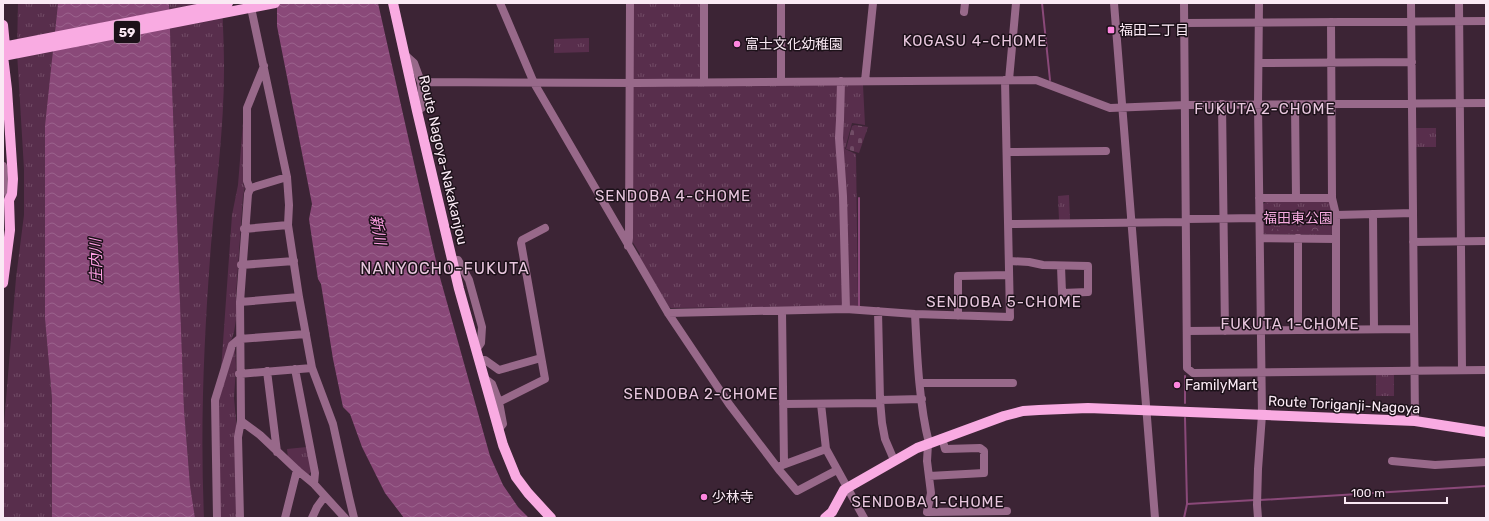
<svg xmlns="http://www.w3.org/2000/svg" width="1489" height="521" font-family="Rubik,'Noto Sans JP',sans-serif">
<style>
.grass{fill:url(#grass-tufts)}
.forest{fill:url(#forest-crowns)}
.cemetery{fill:url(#cemetery-stones)}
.water{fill:url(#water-waves)}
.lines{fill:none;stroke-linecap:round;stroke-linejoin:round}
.stream{stroke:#8a4979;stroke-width:2}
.minor{stroke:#98698a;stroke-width:8}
.major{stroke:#f9abe2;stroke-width:10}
.poi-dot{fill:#fe85df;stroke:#1c1119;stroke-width:1.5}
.labels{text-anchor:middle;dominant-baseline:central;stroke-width:3;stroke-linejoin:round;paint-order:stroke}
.shield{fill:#1c1119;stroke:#b7a8b2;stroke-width:1}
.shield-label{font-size:13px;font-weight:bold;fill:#fae9f4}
.poi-label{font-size:14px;fill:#fae9f4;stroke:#1c1119;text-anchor:start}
.street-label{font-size:14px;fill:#fae9f4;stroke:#1c1119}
.park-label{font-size:14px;fill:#f5aadf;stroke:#1c1119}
.neighbourhood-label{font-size:15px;letter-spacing:1px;fill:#e8c7de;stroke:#1c1119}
.water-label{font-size:15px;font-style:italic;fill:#fea0e4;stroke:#1c1119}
.quarter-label{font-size:16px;letter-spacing:1px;fill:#e8c7de;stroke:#1c1119}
</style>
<defs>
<pattern id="grass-tufts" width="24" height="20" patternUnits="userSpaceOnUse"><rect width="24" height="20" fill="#582e4c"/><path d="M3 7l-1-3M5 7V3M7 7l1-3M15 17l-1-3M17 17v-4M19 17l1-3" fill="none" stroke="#714c66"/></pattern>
<pattern id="forest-crowns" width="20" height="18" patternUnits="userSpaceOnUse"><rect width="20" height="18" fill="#582e4c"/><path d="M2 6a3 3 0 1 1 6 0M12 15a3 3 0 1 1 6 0" fill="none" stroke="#714c66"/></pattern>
<pattern id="cemetery-stones" width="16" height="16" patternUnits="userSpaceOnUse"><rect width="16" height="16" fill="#582e4c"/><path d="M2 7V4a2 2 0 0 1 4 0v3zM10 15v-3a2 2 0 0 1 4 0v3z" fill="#714c66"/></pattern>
<pattern id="water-waves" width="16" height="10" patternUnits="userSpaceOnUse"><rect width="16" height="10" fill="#8a4979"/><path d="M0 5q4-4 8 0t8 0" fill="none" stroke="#9b638d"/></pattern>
</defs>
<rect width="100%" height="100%" fill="#3c2435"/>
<!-- grass -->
<path class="grass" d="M 18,3 L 58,3 L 53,46 L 45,319 L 52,399 L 52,518 L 4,518 L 3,473 L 4,424 L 16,278 L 24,215 L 24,169 L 17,52 Z
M 169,3 L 222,3 C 223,25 224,48 224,70 C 224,128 216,187 211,245 C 204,336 200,427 204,518 L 195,518 L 190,485 L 184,409 Z
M 633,3 L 701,3 L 702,79 L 863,85 L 865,125 L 852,123 L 845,149 L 856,154 L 858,306 L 671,308 L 669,307 L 639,256 L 640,254 L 632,241 Z
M 589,38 L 589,52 L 554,53 L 554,39 Z
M 244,110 L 243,184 L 245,187 L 243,196 L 236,295 L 236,320 L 234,332 L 221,371 L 232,215 L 238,185 Z
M 1415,128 L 1436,128 L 1436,147 L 1415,147 Z
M 1069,195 L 1070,219 L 1059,220 L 1058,196 Z
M 1328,201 L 1331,203 L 1332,214 L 1332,234 L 1331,235 L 1265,234 L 1263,233 L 1263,204 L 1266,202 Z
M 234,348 L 235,348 L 236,367 L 234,398 L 236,420 L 237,518 L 221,518 L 219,476 L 219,400 Z
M 1376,374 L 1394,374 L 1394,396 L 1376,396 Z
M 307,447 L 312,471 L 308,475 L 288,458 L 287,449 Z"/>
<!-- forest -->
<path class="forest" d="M 1268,203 L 1271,222 L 1270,228 C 1274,230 1298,231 1301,229 L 1302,222 L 1306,221 L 1311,223 L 1312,227 L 1331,225 L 1331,232 L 1325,234 L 1266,233 L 1265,232 L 1264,205 Z"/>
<!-- cemetery -->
<path class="cemetery" d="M 855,125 L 868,127 L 859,153 L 846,149 L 852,126 Z"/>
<!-- water -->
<path class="water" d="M 58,3 L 169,3 L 184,409 L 190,485 L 195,518 L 52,518 L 52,399 L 45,319 L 45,126 Z
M 277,3 L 378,3 L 439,274 L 490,456 L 503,485 L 518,507 L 529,518 L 404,518 L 385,493 L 362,447 L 350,414 L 343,407 L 333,359 L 321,284 L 318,279 L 309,219 L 312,204 L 277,26 Z"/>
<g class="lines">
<!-- stream -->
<path class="stream" d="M 1042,3 L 1050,80
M 859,198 L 859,306
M 1185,376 L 1185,403
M 1260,500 L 1486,486
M 1187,504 L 1255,500
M 1184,518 L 1187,504 L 1185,418"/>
<!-- minor -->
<path class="minor" d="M 250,3 L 287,177 L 289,205 L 288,225 L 299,297 L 312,368 L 333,424 L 349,497 L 354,518
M 500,3 L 534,83 L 668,313 L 729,404 L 780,471 L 797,491 L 837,470
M 704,3 L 704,82
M 781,3 L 781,82
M 1114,3 L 1155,518
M 1184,3 L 1187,368 L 1193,373 L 1486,370
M 1411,3 L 1415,421
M 1459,3 L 1462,370
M 964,12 L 965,3
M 1331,22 L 1332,198 L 1336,215 L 1336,329
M 1184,23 L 1486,21
M 404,54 L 414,63 L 421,82 L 637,83 L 1036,80 L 1110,108 L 1186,105 L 1486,103
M 1259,63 L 1412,62
M 1009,80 L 1016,3
M 841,81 L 840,120 L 839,138 L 843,196 L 846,309
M 865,81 L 873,3
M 1222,104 L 1225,331
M 1295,104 L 1296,198
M 417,111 L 423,107 L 423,103 L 421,82
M 1007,152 L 1106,151
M 3,166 L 9,199
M 250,189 L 247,181 L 247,108 L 264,66
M 1259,198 L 1332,198
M 1373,214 L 1374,329
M 1336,215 L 1413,213
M 1186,219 L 1259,218
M 1008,224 L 1186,222
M 244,229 L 288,225
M 1260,238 L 1336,239
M 1298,238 L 1298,330
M 1413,242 L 1486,241
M 628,246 L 629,238 L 630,3
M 453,261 L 458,260 L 469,280 L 482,327 L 481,343 L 476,350
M 1009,261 L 1029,262 L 1043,265 L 1088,266 L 1088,292 L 1062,293 L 1061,266
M 241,265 L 294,261
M 240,302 L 299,297
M 782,311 L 784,464
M 878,311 L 880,400 L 882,423 L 885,439 L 894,460
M 668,313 L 846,309 L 915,314 L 1010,317 L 1005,80
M 915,314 C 917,354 919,404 929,443
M 958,316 L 958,276 L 1009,275
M 1187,331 L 1414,329
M 479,360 L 485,360 L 499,370 L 541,358
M 295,369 L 315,473 L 314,484
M 267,371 L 277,452
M 239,374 L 312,368
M 484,378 L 492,384 L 499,402
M 920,383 L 1013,383
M 880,400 L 922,399
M 783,404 L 880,403
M 821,404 L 826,449 L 864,518
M 241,421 L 260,435 L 297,470 L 314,484 L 345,518
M 498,430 L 503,424 L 499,402 L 545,379 L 521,243 L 522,240 L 545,228
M 928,444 L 927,461 L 931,493 L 927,512 L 1007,511
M 1392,461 L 1435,465 L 1486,462
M 780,466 L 826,449
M 929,476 L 984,473 L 984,451 L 980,448 L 945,449 L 942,438
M 217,518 L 215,400 L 232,345 L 239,339 L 306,334
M 240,518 L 238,437 L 241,421 L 240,302 L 248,194 L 250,189 L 254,187 L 287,177
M 285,518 L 297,470
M 312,518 L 317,507 L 325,496
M 1258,518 L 1257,505 L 1258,469 L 1262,415 L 1258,104 L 1259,3"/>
<!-- major -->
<path class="major" d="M 393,3 L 417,111 L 459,289 L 503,445 L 516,477 L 528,493 L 551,518
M 3,25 L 5,46
M 3,47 L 228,3
M 3,56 L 275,3
M 3,283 L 10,230 L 9,200 L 12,194 L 13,179 L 7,89 L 3,56
M 825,518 L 832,512 L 844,490 L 847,488 L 917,448 L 1004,416 L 1023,411 L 1039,410 L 1088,408 L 1415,421 L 1486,432"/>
</g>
<!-- markers -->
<g class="poi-dot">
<rect x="1107" y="26" width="8" height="8" rx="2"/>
<circle cx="737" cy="44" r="4"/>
<circle cx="1177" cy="385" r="4"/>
<circle cx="704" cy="497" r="4"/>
</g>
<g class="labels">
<!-- shield labels -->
<rect class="shield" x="114" y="21" width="26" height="22" rx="3"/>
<g class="shield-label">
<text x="127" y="32">59</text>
</g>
<!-- poi labels -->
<g class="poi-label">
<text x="1119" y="30">福田二丁目</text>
<text x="745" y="44">富士文化幼稚園</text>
<text x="1185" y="385">FamilyMart</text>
<text x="712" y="497">少林寺</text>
</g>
<!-- street labels -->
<g class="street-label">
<text transform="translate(443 160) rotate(77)">Route Nagoya-Nakakanjou</text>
<text transform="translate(1344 405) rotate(3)">Route Toriganji-Nagoya</text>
</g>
<!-- park labels -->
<g class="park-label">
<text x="1298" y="218">福田東公園</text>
</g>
<!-- neighbourhood labels -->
<g class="neighbourhood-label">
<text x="975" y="41">KOGASU 4-CHOME</text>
<text x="1265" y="109">FUKUTA 2-CHOME</text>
<text x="673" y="196">SENDOBA 4-CHOME</text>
<text x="1004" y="302">SENDOBA 5-CHOME</text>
<text x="1290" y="324">FUKUTA 1-CHOME</text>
<text x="701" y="394">SENDOBA 2-CHOME</text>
<text x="928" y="502">SENDOBA 1-CHOME</text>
</g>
<!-- water labels -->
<g class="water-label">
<text transform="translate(378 230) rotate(80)">新川</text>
<text transform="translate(96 261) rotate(-91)">庄内川</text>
</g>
<!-- quarter labels -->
<g class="quarter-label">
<text x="445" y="268">NANYOCHO-FUKUTA</text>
</g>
</g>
<!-- border -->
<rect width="1489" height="521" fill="none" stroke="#fae9f4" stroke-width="8"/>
<!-- scale -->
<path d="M1345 497v6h102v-6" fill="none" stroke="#fae9f4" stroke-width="2"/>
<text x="1351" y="497" font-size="12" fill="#fae9f4" stroke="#1c1119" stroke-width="3" paint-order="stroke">100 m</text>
</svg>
